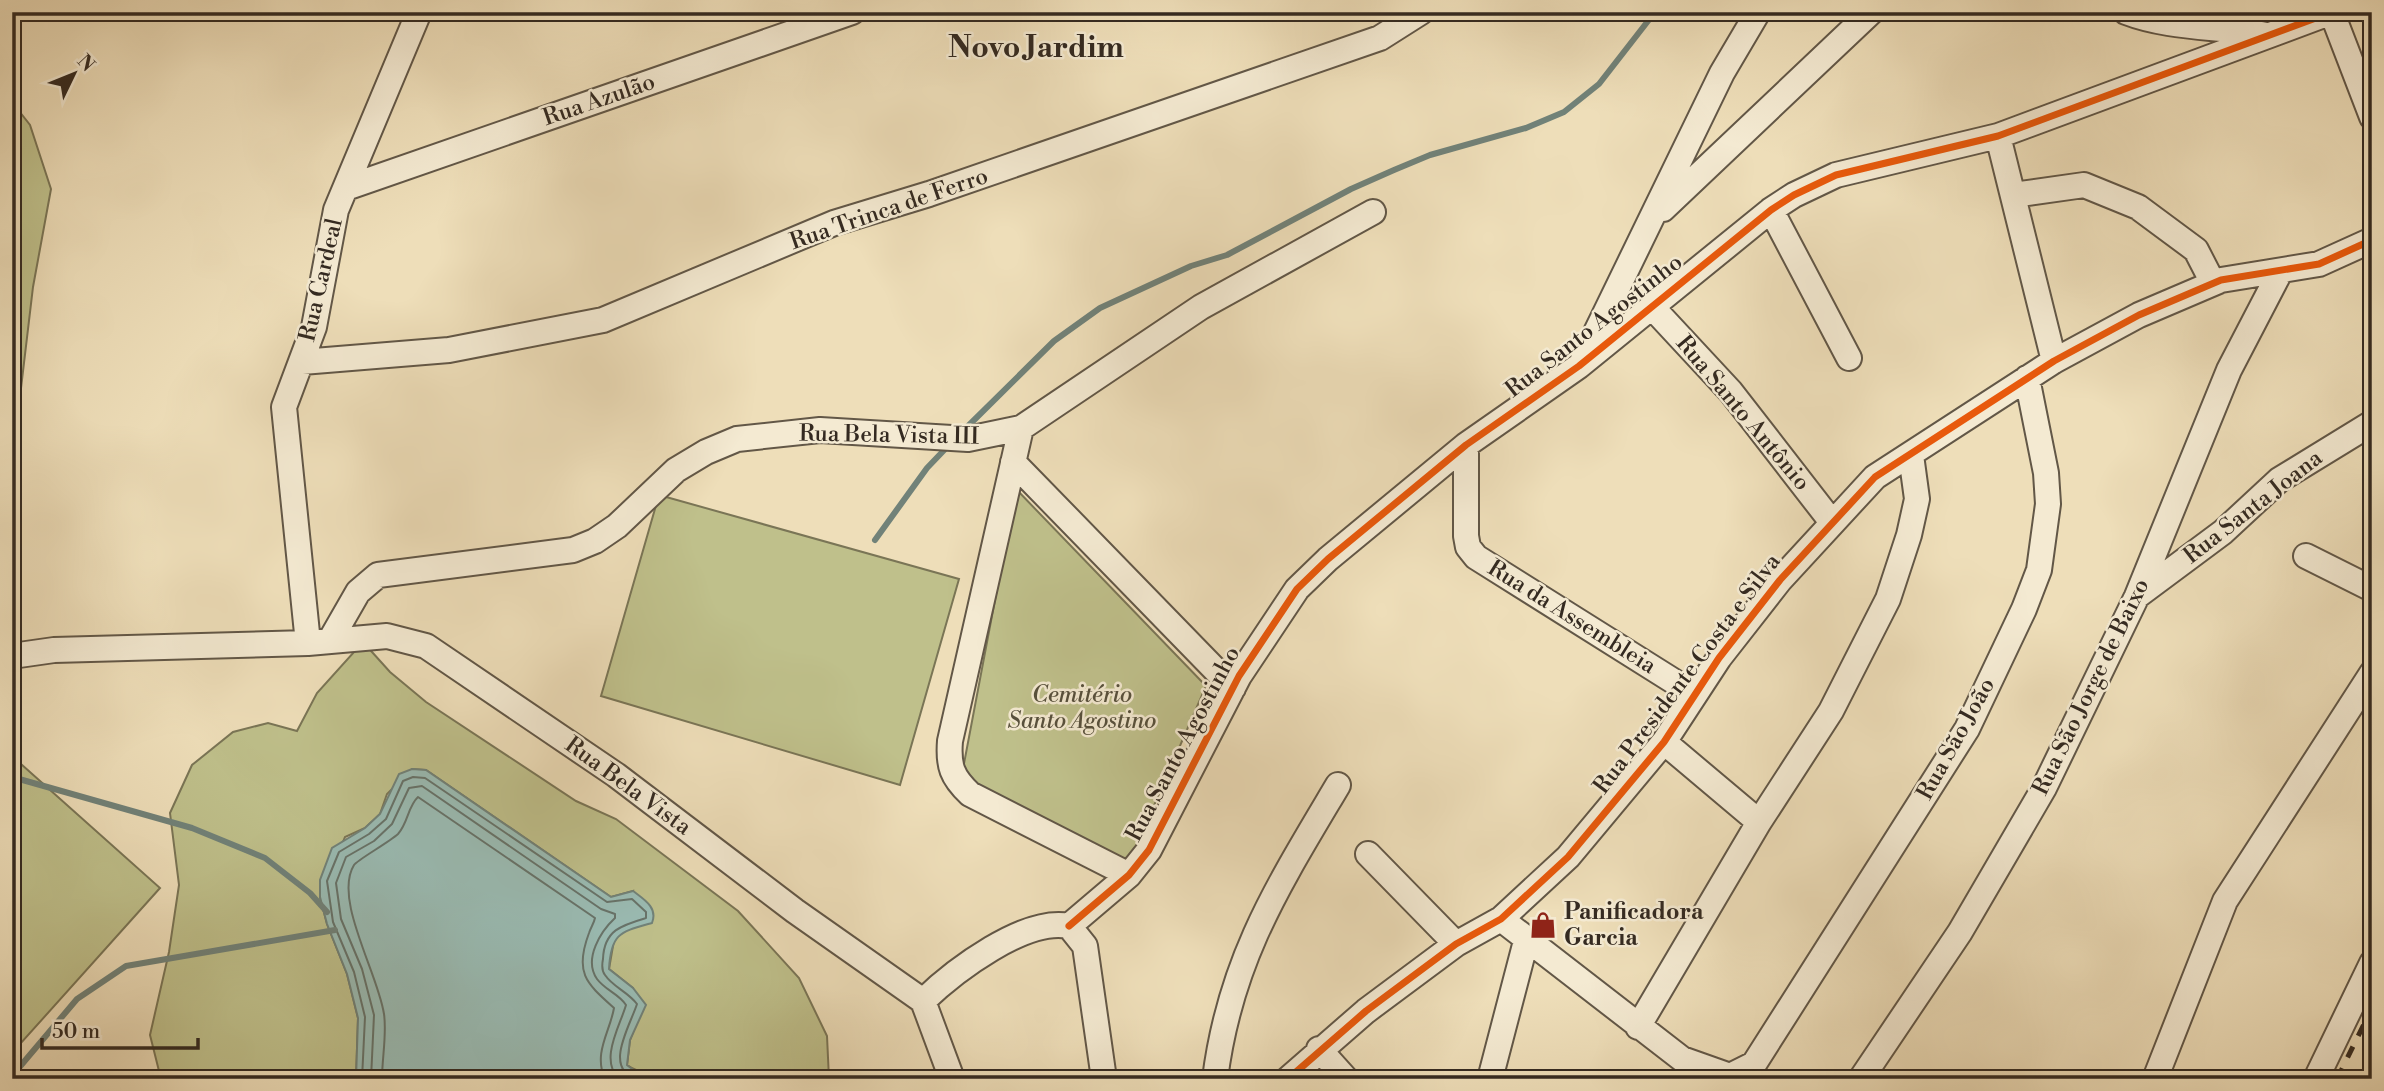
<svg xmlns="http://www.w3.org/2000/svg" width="2384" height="1091" font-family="'Libre Bodoni',serif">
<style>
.green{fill:#bfc08b;stroke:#7a7556;stroke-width:2}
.water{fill:#9abcb4;stroke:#718279;stroke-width:2}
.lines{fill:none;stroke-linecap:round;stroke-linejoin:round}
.shore{stroke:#67736a;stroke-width:2}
.stream{stroke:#718279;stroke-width:6}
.street-casing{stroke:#625747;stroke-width:28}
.street{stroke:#f4ead2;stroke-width:24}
.rail{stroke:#342a21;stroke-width:5;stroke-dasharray:12 12;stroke-linecap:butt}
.cycleway-casing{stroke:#f4ead2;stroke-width:11}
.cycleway{stroke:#e8590c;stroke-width:7}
.labels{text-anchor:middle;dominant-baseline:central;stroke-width:5;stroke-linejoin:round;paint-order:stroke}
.street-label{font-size:23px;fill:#342a21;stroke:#f4ead2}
.park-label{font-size:23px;font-style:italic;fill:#57503c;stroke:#f4ead2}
.poi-label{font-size:23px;font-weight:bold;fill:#342a21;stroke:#f4ead2;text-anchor:start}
.district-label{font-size:30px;font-weight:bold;fill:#342a21;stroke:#f4ead2}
</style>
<rect width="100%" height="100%" fill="#eedeb9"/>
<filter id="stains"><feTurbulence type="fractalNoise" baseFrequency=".00286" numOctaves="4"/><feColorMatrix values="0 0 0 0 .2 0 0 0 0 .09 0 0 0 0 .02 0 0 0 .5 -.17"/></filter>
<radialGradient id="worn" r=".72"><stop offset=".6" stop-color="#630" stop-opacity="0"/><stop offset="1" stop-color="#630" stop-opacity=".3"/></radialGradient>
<!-- green -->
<path class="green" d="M 12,102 L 30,125 L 51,189 L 33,287 L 17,422 L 18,536 L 12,561 Z
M 1016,489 L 1206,686 L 1126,870 L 959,790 Z
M 659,495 L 959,579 L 900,785 L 601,696 Z
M 363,642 L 390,672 L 426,702 L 576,801 L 616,819 L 738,911 L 799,978 L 827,1036 L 829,1079 C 783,1079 662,1090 627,1065 L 630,1040 L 639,1017 L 633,988 L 609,969 L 614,940 L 623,931 L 633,891 L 611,897 L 426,770 L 412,769 L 387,794 L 380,814 L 365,828 L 345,837 L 320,897 L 327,924 L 347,974 L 358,1018 L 356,1079 L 161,1079 L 150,1035 L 169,952 L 179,885 L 170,813 L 192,765 L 233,732 L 268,723 L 297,731 L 317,693 Z
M 12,756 L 160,888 L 12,1053 Z"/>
<!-- water -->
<path class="water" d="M 412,769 L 426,770 L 611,897 L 633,891 C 645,900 658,908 652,923 C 620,932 611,933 609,969 L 633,988 L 646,1005 L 630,1040 L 627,1065 L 635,1071 L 663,1079 L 356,1079 L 358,1018 L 347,974 L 327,924 L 320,897 L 320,880 L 332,848 L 365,828 L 380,814 L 399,774 Z"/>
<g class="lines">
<!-- shore -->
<path class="shore" d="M 362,1079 L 365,1017 L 354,972 L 333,922 L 327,881 L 339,852 L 369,834 L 386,819 L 403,781 L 413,777 L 425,778 L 607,902 L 632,899 L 646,912 L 646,918 C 622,925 604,930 603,959 C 602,964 601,970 605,975 C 613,987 628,992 637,1004 C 630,1026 602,1070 638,1079
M 371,1079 L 374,1015 L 362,969 L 341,919 L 336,883 L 346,857 L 374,841 L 392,824 L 409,788 L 422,786 L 601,909 L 615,914 L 615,918 C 601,931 583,959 597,979 C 605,990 619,994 626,1005 C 620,1026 599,1060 619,1079
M 382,1079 C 382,1058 387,1034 384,1014 C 378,973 333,899 354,865 C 357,860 388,843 398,834 C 408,823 408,806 418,797 L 595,918 C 594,923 591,927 589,933 C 574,973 586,983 614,1008 C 610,1032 593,1053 605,1079"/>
<!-- stream -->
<path class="stream" d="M 964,430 L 1054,341 L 1100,308 L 1191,266 L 1227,255 L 1351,189 L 1394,170 L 1430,155 L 1526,128 L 1564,112 L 1599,84 L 1655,12
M 875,540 L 927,468 L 949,445
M 12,777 L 192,828 L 265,858 L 310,893 L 327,912
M 12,1076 L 77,999 L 126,966 L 335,930"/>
<defs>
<path id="street" d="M 2126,12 C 2170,29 2220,26 2266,35
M 2332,13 L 2372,117
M 1998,136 L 2054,361
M 346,188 L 852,12
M 2013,195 L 2084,185 L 2138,207 L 2196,250 L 2213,283
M 1663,209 L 1871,12
M 1771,210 L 1849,358
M 1652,307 L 1731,392 L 1831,521
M 1583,359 L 1722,73 L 1758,12
M 302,362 L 449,350 L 603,320 L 834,223 L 929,194 L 1380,38 L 1421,12
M 1021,428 L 950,741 C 948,766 952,777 970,794 L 1129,875
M 1466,445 L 1466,536 L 1468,547 L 1476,557 L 1694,694
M 1013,462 L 1233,688
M 2306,556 L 2372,589
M 2137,596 L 2223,532 L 2279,480 L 2372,423
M 331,639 L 358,592 L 378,575 L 573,550 L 595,541 L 617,526 L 676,470 L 706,452 L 737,439 L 820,430 L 968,439 L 1021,428 L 1201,307 L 1373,212
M 308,643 L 284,407 L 314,327 L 336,210 L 419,12
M 12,656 L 54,650 L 308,643 L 387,636 L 426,646 L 616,775 L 795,911 L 923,1001
M 1664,742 L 1759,822
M 1368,854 L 1456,944
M 1501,919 L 1682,1059 L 1730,1076 L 1754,1064 L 1967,729 L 2024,609 L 2039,570 L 2048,504 L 2046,473 L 2027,378
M 1069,926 L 1129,875 L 1149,850 L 1239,676 L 1297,589 L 1328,559 L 1466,445 L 1579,366 L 1771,210 L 1794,195 L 1836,175 L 1998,136 L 2332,12
M 1069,926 L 1085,946 L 1104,1079
M 923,1001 C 954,971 1025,917 1069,926
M 923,1001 L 952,1079
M 1638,1027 L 1759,822 L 1831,711 L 1888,599 L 1909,535 L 1917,499 L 1911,455
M 1319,1049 L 1346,1079
M 1215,1079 C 1230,960 1278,886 1338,785
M 1288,1079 L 1366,1011 L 1456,944 L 1501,919 L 1568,857 L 1664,742 L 1719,658 L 1780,580 L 1875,477 L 2054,361 L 2139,315 L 2221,280 L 2319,264 L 2372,240
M 1490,1079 L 1526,941
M 1861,1079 L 1960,932 L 2044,788 L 2137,596 L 2229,370 L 2280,272
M 2155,1079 L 2225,901 L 2372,673
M 2316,1079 L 2372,963"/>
</defs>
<!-- street casing -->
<use href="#street" class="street-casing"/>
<!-- street -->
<use href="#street" class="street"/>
<!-- rail -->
<path class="rail" d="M 2337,1079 L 2372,1008"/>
<defs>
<path id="cycleway" d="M 1069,926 L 1129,875 L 1149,850 L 1239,676 L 1297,589 L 1328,559 L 1466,445 L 1579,366 L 1771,210 L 1794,195 L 1836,175 L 1998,136 L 2332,12
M 1288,1079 L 1366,1011 L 1456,944 L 1501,919 L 1568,857 L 1664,742 L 1719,658 L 1780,580 L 1875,477 L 2054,361 L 2139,315 L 2221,280 L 2319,264 L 2372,240"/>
</defs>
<!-- cycleway casing -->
<use href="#cycleway" class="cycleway-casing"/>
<!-- cycleway -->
<use href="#cycleway" class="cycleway"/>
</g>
<!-- icons -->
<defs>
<symbol id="shop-bare" viewBox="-9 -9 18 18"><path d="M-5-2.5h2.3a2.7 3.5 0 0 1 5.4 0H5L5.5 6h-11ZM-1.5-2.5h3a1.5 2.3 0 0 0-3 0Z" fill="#8f2418" stroke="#f4ead2" stroke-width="2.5" paint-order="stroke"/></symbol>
</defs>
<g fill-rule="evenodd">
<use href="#shop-bare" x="1524" y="906" width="38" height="38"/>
</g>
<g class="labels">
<!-- street labels -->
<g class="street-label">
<text transform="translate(599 100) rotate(-19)">Rua Azulão</text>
<text transform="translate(889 209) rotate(-19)">Rua Trinca de Ferro</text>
<text transform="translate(321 280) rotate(-77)">Rua Cardeal</text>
<text transform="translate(1594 326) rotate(-38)">Rua Santo Agostinho</text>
<text transform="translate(1743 413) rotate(50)">Rua Santo Antônio</text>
<text transform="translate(889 435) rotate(1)">Rua Bela Vista III</text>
<text transform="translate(2253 507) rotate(-38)">Rua Santa Joana</text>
<text transform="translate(1572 617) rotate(32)">Rua da Assembleia</text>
<text transform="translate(1687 674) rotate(-53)">Rua Presidente Costa e Silva</text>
<text transform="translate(2091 687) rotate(-64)">Rua São Jorge de Baixo</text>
<text transform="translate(1956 739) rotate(-61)">Rua São João</text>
<text transform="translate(1183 744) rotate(-62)">Rua Santo Agostinho</text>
<text transform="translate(628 786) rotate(36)">Rua Bela Vista</text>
</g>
<!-- park labels -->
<g class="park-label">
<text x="1082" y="695">Cemitério<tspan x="1082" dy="26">Santo Agostino</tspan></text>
</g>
<!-- poi labels -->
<g class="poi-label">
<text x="1564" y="912">Panificadora<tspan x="1564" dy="26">Garcia</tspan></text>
</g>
<!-- district labels -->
<g class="district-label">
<text x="1036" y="48">Novo Jardim</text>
</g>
</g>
<!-- margin -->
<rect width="2384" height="1091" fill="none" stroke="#eedeb9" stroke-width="42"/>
<rect x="14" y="14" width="2356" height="1063" fill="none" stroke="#342a21" stroke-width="3.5"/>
<rect x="21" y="21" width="2342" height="1049" fill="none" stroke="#342a21" stroke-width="2"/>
<!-- north arrow -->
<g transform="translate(74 74) rotate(47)" stroke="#f4ead2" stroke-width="5" paint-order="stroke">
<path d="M0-5L12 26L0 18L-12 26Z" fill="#342a21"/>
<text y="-10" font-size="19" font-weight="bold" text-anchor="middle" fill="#342a21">N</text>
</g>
<!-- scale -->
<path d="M42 1038v10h156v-10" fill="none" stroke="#342a21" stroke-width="3.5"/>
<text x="52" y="1038" font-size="21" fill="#342a21" stroke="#f4ead2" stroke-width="5" paint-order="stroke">50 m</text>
<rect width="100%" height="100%" filter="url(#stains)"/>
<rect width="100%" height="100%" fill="url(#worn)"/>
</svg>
